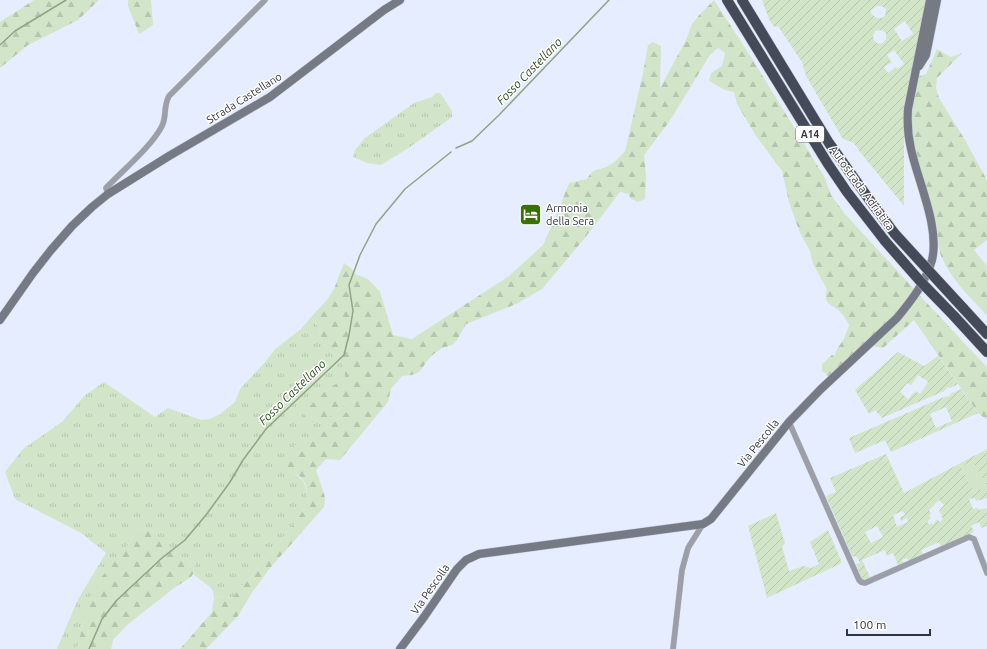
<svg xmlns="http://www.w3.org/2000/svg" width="987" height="649" font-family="Ubuntu,sans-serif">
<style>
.grass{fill:url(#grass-tufts)}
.forest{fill:url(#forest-firs)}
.park{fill:#d2e5c9}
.garden{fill:url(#garden-furrows);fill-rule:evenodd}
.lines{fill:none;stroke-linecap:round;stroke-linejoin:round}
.stream{stroke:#8fa484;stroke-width:1.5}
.street-casing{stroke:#c1c8d8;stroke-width:6}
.secondary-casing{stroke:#c1c8d8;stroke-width:9}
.highway-casing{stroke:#c1c8d8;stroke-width:11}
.street{stroke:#9c9fa7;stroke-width:5.5}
.secondary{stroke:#767a85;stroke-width:8}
.highway{stroke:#444a58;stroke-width:10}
.highway-bridge-casing{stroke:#c1c8d8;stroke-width:11;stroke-linecap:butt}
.highway-bridge{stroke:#444a58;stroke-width:10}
.labels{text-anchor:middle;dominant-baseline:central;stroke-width:3;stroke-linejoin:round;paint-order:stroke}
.shield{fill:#fff;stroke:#707277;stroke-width:1}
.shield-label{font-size:10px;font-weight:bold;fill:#33363d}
.street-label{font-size:11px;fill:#33363d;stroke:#fff}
.poi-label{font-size:11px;fill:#33363d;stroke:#fff;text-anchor:start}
.water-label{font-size:12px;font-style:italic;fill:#2f4c1d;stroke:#fff}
</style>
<defs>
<pattern id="grass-tufts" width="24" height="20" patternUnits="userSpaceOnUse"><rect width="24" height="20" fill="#d2e5c9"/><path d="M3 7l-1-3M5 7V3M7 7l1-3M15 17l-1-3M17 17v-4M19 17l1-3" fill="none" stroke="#b5c5ae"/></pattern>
<pattern id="forest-firs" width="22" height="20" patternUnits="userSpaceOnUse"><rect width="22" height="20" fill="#d2e5c9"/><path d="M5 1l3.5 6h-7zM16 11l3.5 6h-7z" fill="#b5c5ae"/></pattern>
<pattern id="garden-furrows" width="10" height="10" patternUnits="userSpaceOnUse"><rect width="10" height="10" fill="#d2e5c9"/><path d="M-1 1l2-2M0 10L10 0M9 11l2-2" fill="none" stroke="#b5c5ae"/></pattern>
</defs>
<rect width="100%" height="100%" fill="#e5edff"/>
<!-- grass -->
<path class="grass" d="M 436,93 L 440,93 L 452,111 L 452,117 L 410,147 L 381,165 L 367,163 L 353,157 L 355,150 L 365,138 L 414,103 L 432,97 Z
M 311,317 L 319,328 L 323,344 L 343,362 L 345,377 L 322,394 L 331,416 L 352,399 L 356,405 L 313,438 L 287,449 L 290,472 C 307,480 306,486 308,503 L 294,524 L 232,598 L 225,596 L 214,598 L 213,591 L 211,588 L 193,574 L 195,562 L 173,554 L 162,545 L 156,533 L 145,527 L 137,529 L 83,623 L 78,647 L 77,649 L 57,649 L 78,599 L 106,553 L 81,533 L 15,499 L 5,472 L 23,449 L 63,421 L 84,396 L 104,382 L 155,417 L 168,408 L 201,420 L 210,419 L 220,414 L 235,402 L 240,389 L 266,361 L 275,349 L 301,329 Z"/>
<!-- forest -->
<path class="forest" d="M 34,0 L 99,0 L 78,20 L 28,45 L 0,68 L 0,22 Z
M 128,0 L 151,0 L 153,25 L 139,34 L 128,6 Z
M 714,0 L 751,57 L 825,178 L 831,195 L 845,214 L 914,289 C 896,323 857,351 829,377 L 822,371 L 822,364 L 832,355 L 835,355 L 837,349 L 844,339 L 849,325 C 847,322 845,317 842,314 C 834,303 822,307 827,289 L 813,264 L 810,251 L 800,233 L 789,202 L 782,171 L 756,136 L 737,104 L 734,92 L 725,90 L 709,81 L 711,73 L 722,66 L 725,53 L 718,48 L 710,55 L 669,122 L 644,155 L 646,175 L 645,199 L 638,202 L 630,198 L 629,194 L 620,192 L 584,239 L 542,289 L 516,304 L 466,324 L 457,340 L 452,345 L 442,348 L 431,356 L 419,372 L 412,375 L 402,376 L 391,389 L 388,402 L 340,460 L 326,459 L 316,470 L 325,497 L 324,507 L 270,568 L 251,594 L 238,616 L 206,649 L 180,649 L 212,612 L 214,598 L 225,596 L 232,598 L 294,524 L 308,503 L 306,485 L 301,477 L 290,472 L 284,460 L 287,449 L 313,438 L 356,405 L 352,399 L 331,416 L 313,422 L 303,420 L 304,412 L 322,394 L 345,377 L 343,362 L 323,344 L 319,328 L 311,317 L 327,300 L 334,289 L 344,263 L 351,268 L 355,274 L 368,279 L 380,292 L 393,335 L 412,339 L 509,276 L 543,245 L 559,209 L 569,183 L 587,179 C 595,166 596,172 608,166 C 615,163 620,156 625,151 L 643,73 L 648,45 L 653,42 L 661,46 L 660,88 L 686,40 L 692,24 L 700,14 Z
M 937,49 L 951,57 L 962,53 L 937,78 L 936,88 L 939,98 L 965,140 L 987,180 L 987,240 L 974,250 L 987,266 L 987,315 C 970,298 952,280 942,258 C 937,247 939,235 936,224 C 930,197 920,170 913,142 C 909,120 914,98 919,76 L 926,74 Z
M 920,296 C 943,319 964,344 987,367 L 987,420 L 978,413 L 914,320 L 883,348 L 872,346 L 899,320 Z
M 145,527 L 156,533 L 162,545 L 173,554 L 195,562 L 193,574 L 191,577 L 174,588 L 127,625 L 113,640 L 111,649 L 77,649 L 89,600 L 99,580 L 124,551 L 137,529 Z"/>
<!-- park -->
<path class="park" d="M 974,461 L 987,486 L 974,493 L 961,467 Z"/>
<!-- garden -->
<path class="garden" d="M 762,0 L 927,0 L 912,73 L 905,100 L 904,132 L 904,206 L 860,152 L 854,143 L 843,139 L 806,76 L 802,62 L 778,26 L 774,27 L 769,19 ZM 877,6 L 881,6 L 886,9 L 885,16 L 882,18 L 876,18 L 871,13 L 871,10 ZM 905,21 L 913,34 L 902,41 L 894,29 ZM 881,30 L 886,33 L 886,39 L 883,43 L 879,44 L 874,41 L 873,36 L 875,31 ZM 894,50 L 904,64 L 897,69 L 896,67 L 888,73 L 884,67 L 890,63 L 892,63 L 887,55 Z
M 898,352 L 924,366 L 938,356 L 958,384 L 950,388 L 948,387 L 944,391 L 882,418 L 875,410 L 869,414 L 855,390 ZM 918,375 L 928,382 L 920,394 L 915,391 L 908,399 L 900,392 L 907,383 L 911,385 Z
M 961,389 L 978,413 L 891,452 L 885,440 L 855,453 L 849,438 L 944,397 L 950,396 L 950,394 ZM 946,407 L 952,421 L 936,428 L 930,414 Z
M 987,449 L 987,498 L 976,501 L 975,498 L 969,499 L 973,509 L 978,508 L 979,510 L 987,508 L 987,526 L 981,528 L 979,522 L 971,526 L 974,532 L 941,547 L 939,542 L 921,550 L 923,555 L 909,561 L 907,558 L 902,560 L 904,563 L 866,580 L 862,579 L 856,564 L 860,563 L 857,557 L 852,556 L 826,496 L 836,492 L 830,478 L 886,454 L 904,493 ZM 973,461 L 987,486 L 974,493 L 961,467 ZM 939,500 L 944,505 L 939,511 L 942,515 L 941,516 L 943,519 L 940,522 L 937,519 L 933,525 L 931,523 L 930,525 L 927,522 L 931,518 L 929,516 L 931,513 L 929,510 ZM 903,511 L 905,515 L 900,517 L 901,521 L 907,518 L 908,522 L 897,527 L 893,515 ZM 877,526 L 883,537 L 871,543 L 865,532 ZM 885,550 L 887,556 L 893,553 L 898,565 L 870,577 L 862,560 Z
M 776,513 L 785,543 L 782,547 L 789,571 L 804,566 L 811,568 L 819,564 L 810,542 L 828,530 L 842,563 L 767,598 L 748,526 Z"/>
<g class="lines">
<!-- stream -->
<path class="stream" d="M 0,45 L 15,31 L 66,0
M 456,148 L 472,141 L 499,115 L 609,0
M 89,649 L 102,619 L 117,600 L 162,558 L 185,540 L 206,515 L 230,482 L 243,460 L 266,429 L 344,355 L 349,335 L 353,311 L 349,285 L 360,255 L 376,224 L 405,189 L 451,152"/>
<defs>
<path id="street" d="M 108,194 L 106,188 C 122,171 152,146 162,126 C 167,116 163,107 169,96 L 265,0
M 789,422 L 859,580 L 861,582 L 865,583 L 969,537 L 974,539 L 987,573
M 673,649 L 682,570 L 688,548 L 703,524"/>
<path id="secondary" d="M 919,66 L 926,55 L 937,0
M 0,320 L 33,273 L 51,250 L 72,226 L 92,207 L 108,194 L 169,156 L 270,97 L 384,10 L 400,0
M 400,649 L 424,617 L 457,569 L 466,560 L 479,554 L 703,524 L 711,519 L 789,422 L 821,389 L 897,318 C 911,301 926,282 932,260 C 940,227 918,182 911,149 C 908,136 907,123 908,109 L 930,0"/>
<path id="highway" d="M 727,0 L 828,164 L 847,192 L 885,241
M 742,0 L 829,143 L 871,202 L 895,234
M 963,308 L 987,334
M 954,316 L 987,352"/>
</defs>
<!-- street casing -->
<use href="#street" class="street-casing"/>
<!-- secondary casing -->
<use href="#secondary" class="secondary-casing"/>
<!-- highway casing -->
<use href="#highway" class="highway-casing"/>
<!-- street -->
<use href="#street" class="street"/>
<!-- secondary -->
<use href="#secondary" class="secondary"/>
<!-- highway -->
<use href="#highway" class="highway"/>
<defs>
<path id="highway-bridge" d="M 895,234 L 963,308
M 885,241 L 920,281 L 954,316"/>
</defs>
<!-- highway-bridge casing -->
<use href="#highway-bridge" class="highway-bridge-casing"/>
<!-- highway-bridge -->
<use href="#highway-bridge" class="highway-bridge"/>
</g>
<!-- icons -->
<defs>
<symbol id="hotel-square" viewBox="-11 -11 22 22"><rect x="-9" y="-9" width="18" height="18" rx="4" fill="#387100" stroke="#fff"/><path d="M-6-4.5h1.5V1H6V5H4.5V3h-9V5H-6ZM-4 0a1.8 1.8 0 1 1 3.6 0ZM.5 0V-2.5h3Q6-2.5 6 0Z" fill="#fff"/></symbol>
</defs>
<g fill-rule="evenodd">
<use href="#hotel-square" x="518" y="202" width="25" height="25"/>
</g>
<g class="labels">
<!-- shield labels -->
<rect class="shield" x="796" y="126" width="28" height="16" rx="3"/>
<g class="shield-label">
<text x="810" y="134">A14</text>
</g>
<!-- street labels -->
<g class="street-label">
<text transform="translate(244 98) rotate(-32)">Strada Castellano</text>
<text transform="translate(862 188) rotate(54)">Autostrada Adriatica</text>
<text transform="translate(758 443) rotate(-51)">Via Pescolla</text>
<text transform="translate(430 589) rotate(-55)">Via Pescolla</text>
</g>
<!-- poi labels -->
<g class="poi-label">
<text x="546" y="208">Armonia<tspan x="546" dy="13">della Sera</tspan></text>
</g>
<!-- water labels -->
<g class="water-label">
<text transform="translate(529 71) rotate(-46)">Fosso Castellano</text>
<text transform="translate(292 392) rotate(-44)">Fosso Castellano</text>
</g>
</g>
<!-- scale -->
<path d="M847 629v6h83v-6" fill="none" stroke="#33363d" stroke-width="2"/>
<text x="853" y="629" font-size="12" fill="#33363d" stroke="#ffffff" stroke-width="3" paint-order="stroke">100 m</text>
</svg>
